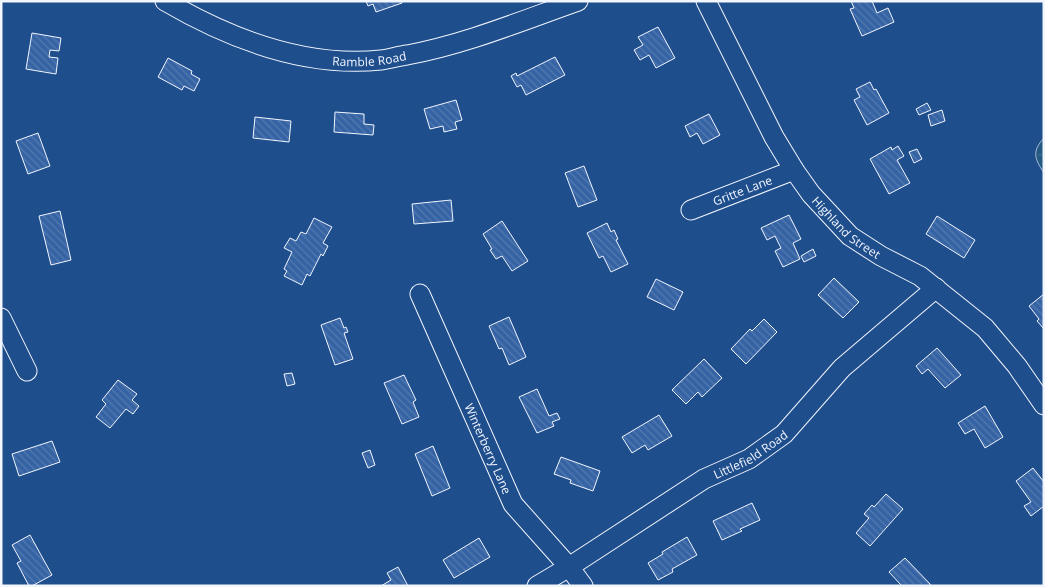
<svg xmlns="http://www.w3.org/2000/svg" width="1045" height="587" font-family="'Open Sans',sans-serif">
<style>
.wetland{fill:url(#wetland-marsh);stroke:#a8bbd7}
.building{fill:url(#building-back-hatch);stroke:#f2f6ff}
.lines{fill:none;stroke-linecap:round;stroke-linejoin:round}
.minor-casing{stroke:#f2f6ff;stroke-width:21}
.minor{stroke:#1f4e8c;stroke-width:19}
.labels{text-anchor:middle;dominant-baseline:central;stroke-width:4;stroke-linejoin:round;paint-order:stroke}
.street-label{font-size:12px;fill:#f2f6ff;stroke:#1f4e8c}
</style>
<defs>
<pattern id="wetland-marsh" width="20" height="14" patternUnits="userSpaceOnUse" patternTransform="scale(1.25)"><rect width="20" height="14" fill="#245a82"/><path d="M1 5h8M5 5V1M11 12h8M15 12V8" fill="none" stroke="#447295"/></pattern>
<pattern id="building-back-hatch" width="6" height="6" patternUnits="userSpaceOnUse" patternTransform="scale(1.25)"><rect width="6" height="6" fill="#3563a3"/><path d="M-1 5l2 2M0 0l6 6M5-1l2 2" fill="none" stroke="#537ab1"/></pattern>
</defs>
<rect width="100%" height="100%" fill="#1f4e8c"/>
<!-- wetland -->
<path class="wetland" d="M 1044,138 L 1044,173 C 1034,158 1032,151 1044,138 Z"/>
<!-- building -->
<path class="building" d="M 366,1 L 402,1 L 402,3 L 376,12 L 373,4 L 368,6 Z
M 851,1 L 872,1 L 877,13 L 888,8 L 894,22 L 862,36 L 850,9 L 854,8 Z
M 658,27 L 675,58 L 656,68 L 649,55 L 640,60 L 634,50 L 643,45 L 638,37 Z
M 32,33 L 61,38 L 59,51 L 50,50 L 49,57 L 58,58 L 56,74 L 26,69 Z
M 555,57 L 565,75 L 526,95 L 521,85 L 517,87 L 511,76 L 516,73 L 517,76 Z
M 168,58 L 192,71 L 191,74 L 200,79 L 194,91 L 184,86 L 182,90 L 158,77 Z
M 870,82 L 874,90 L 876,89 L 889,113 L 867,125 L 854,100 L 860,97 L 856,89 Z
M 456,100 L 462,120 L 455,122 L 457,129 L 444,132 L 443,126 L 430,129 L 424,109 Z
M 927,103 L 931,110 L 919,115 L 916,109 Z
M 942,110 L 945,121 L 931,126 L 928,115 Z
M 335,112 L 364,114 L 364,124 L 374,125 L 373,135 L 334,132 Z
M 709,114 L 720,135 L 703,144 L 697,133 L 690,137 L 685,126 Z
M 255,117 L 291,121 L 289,142 L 253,138 Z
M 38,133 L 50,166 L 28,174 L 16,141 Z
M 898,146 L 904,156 L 897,160 L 910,183 L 889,194 L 870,159 L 891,147 L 892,150 Z
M 917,149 L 922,159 L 914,163 L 909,152 Z
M 584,166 L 597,200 L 578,207 L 565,173 Z
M 451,200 L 453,221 L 414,224 L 412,204 Z
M 60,211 L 71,260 L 51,265 L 39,216 Z
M 789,215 L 801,239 L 793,243 L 800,259 L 783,267 L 775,251 L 781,248 L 775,236 L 767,240 L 761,228 Z
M 937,216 L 975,240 L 964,258 L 926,234 Z
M 314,218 L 332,227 L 323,243 L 328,246 L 323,256 L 321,254 L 310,276 L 307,274 L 302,285 L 284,276 L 287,271 L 284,269 L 292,252 L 284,248 L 290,238 L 296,241 L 301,232 L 306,234 Z
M 502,221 L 528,261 L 512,271 L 502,256 L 496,259 L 490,250 L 492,249 L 483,234 Z
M 607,223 L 611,232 L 614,230 L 618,239 L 616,240 L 628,264 L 611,272 L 603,256 L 599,258 L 587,233 Z
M 813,249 L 816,256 L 804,262 L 801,256 Z
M 834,278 L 859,302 L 843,318 L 818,295 Z
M 656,279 L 683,292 L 674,310 L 647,297 Z
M 1044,294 L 1044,329 L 1037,321 L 1039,319 L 1029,306 Z
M 509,317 L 526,357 L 509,365 L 502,348 L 499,349 L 489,326 Z
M 340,318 L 344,328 L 346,327 L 348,332 L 344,333 L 353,359 L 335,365 L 321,325 Z
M 764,319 L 777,332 L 746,364 L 731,349 L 750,329 L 752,331 Z
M 937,348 L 961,375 L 945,388 L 928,369 L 922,374 L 916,366 Z
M 704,359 L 722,378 L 702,397 L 698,392 L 686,404 L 672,390 Z
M 292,373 L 295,384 L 287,386 L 284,374 Z
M 404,375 L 416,400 L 413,402 L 419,417 L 402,424 L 384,383 Z
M 118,380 L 137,394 L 132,400 L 139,406 L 133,414 L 126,409 L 110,428 L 96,417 L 106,404 L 102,400 Z
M 537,389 L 549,416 L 557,413 L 560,419 L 552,422 L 554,426 L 537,433 L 519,397 Z
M 985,406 L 1003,437 L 985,448 L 974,429 L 965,434 L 958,423 Z
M 659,415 L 672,436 L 648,450 L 645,445 L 632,453 L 622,437 Z
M 52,441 L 60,462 L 19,476 L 12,454 Z
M 433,446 L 450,488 L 432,496 L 415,454 Z
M 370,450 L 375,465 L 368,468 L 362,453 Z
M 561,457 L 600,471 L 593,491 L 570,483 L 571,480 L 554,474 Z
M 1033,468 L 1044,482 L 1044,506 L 1031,516 L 1024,506 L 1031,502 L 1016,481 Z
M 886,494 L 903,509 L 870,546 L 856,533 L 869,518 L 864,514 L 872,505 L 874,507 Z
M 752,503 L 760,520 L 740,529 L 742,531 L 722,540 L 713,521 Z
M 30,535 L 52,575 L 32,586 L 29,586 L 17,563 L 21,561 L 12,545 Z
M 687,537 L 697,555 L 672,569 L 673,572 L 658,580 L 648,563 L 663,554 L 662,552 Z
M 479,538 L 490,557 L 454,578 L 443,560 Z
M 905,558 L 932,586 L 902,586 L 889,572 Z
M 398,567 L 408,586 L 381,586 L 391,580 L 387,573 Z"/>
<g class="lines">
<defs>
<g id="minor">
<path id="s1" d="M 165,1 C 230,39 305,68 381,60 C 390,59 399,56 407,55 C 466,44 521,21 578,1"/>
<path id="s2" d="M 706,1 L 774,137 L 794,170 L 811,194 L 850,236 L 881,256 L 920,276 L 985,328 L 1017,366 L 1044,405"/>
<path id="s3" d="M 691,210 L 794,170"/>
<path id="s4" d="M 420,294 L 513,504 L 569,567 L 583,586"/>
<path d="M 1,318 L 27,371"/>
<path id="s5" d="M 537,586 L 569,567 L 704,479 L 749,459 L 784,434 L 842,368 L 936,288"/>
</g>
</defs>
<!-- minor casing -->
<use href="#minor" class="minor-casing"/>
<!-- minor -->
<use href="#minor" class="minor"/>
</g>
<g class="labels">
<!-- street labels -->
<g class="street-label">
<text stroke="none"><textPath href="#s1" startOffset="216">Ramble Road</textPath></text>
<text stroke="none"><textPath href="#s3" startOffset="55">Gritte Lane</textPath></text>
<text stroke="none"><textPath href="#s2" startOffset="269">Highland Street</textPath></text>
<text stroke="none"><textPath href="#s4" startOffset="169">Winterberry Lane</textPath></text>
<text stroke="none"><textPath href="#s5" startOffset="251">Littlefield Road</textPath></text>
</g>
</g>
<!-- border -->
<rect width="1045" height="587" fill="none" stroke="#f2f6ff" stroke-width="5"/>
</svg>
